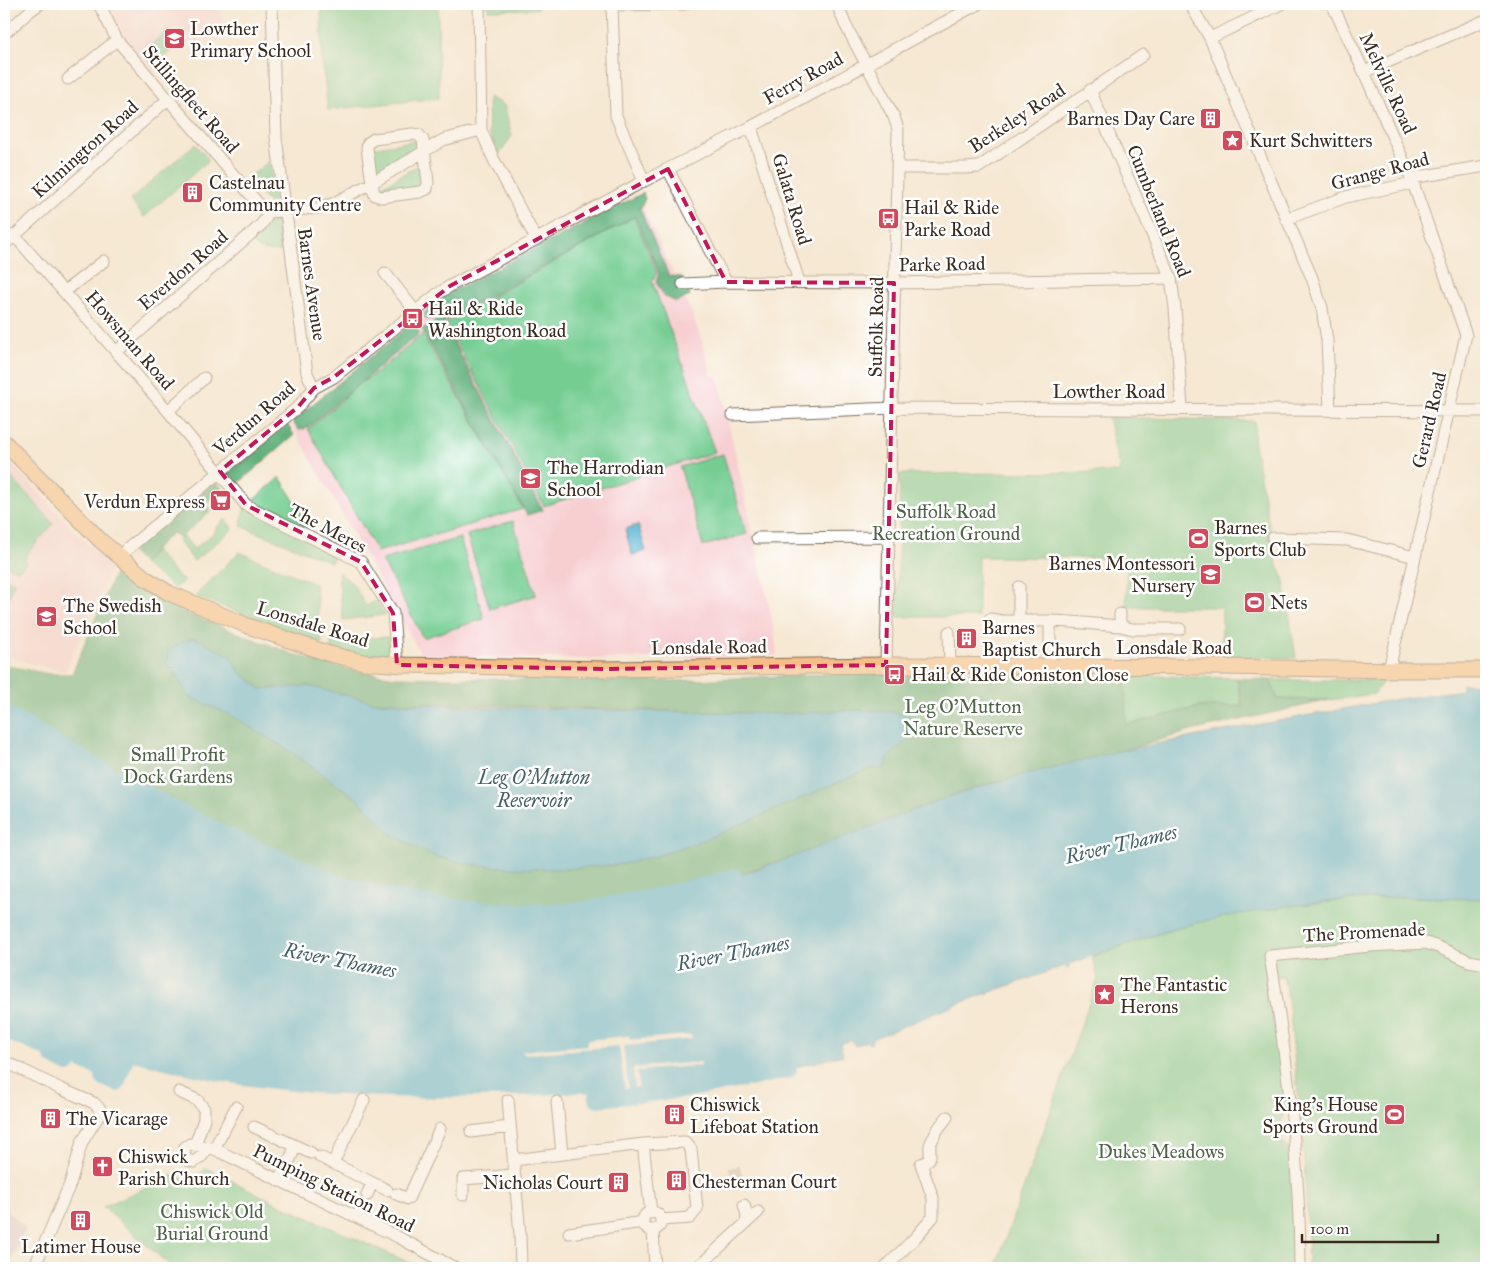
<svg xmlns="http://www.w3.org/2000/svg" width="1490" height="1272" font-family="'IM FELL Great Primer',serif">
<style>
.built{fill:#f7cfd1}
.industrial{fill:#d2bdc6}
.green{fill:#75cd92;stroke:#587c58}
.forest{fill:#60b07c;stroke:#4e6d4d;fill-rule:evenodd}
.water{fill:#55b4d3;stroke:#486f78}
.pier{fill:#f6e8d2}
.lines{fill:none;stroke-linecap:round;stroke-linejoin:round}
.river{stroke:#55b4d3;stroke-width:16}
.minor-tunnel{stroke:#d1c2ae;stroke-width:11;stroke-dasharray:11 5.5;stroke-linecap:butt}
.minor-casing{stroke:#7c6c5d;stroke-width:13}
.major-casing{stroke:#7c6c5d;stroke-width:17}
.minor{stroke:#fff;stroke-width:11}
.major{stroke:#f6be86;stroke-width:15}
.marked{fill:none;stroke:#c2185b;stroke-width:4;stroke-dasharray:10 6;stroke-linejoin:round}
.labels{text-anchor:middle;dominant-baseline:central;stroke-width:5;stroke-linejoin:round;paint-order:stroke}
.poi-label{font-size:19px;fill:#3b2a1e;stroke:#fff;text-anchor:start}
.street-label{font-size:19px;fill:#3b2a1e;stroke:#fff}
.park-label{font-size:19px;fill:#4f6347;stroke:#fff}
.water-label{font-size:20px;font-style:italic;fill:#456166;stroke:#fff}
</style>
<rect width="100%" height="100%" fill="#fff"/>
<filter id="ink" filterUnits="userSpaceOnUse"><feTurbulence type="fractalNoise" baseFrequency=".02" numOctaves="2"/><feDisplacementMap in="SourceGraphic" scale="10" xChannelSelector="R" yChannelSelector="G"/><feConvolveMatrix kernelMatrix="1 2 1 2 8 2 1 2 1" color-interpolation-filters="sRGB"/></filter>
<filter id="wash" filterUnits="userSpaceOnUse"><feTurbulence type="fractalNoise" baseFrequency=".0096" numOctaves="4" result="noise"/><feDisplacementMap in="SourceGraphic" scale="20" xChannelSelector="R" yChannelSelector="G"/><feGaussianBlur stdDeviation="1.12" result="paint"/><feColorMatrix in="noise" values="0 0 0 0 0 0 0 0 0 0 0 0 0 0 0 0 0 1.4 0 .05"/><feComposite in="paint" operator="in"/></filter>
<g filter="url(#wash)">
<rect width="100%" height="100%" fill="#f6e8d2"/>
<!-- built -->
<path class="built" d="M 108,4 L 221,4 L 222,41 L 186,41 L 153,70 L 125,37 Z
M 638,197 L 691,311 L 702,341 L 712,376 L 718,375 L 763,578 L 774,629 L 777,655 L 601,659 L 422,656 L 292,425 L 451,294 Z
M 4,456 L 64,519 L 68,525 L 111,567 L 65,672 L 4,656 Z"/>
<!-- industrial -->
<path class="industrial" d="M 4,1209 L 26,1228 L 8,1268 L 4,1268 Z"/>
<!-- green -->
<path class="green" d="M 321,4 L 438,4 L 439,98 L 328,110 L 322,60 Z
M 488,4 L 538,4 L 538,9 L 488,10 Z
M 170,28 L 183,40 L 161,59 L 150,46 Z
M 488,97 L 504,105 L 512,136 L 499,154 L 489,135 Z
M 412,141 L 417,141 L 418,147 L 373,173 L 371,148 Z
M 195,144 L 209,160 L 144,217 L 130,200 Z
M 269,161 L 275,197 L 274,201 L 269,203 L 247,179 Z
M 421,164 L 423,182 L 417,189 L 381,194 L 377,189 Z
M 634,217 L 657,273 L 652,281 L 715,452 L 544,506 L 446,323 Z
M 272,221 L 276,221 L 277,223 L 281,251 C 268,252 259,251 250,242 Z
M 423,334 L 523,509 L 377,552 L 308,429 L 345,398 L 357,385 L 375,374 Z
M 1108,417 L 1255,421 L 1254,445 L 1277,566 L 1281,571 L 1284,581 L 1296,658 L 1222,657 L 1222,607 L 1126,607 L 1127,558 L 978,557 L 978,617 L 897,617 L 900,474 L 1120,472 Z
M 723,454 L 747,534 L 703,546 L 680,467 Z
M 4,470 L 40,508 L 53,524 L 25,556 L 26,563 L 20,569 L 16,570 L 4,564 Z
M 280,477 L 308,525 L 303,537 L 335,557 L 331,562 L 241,526 L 244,508 Z
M 225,519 L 233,529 L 194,561 L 178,541 L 180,538 L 185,538 L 194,549 L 215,532 L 216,528 Z
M 513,521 L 536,595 L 490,609 L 467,535 Z
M 460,538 L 484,619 L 423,638 L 382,560 Z
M 155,550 L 177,576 L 184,581 L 175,588 L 143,564 Z
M 239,552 L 315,584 L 322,644 L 195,596 Z
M 338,572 L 353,584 L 366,606 L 376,601 L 385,615 L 343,620 Z
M 4,578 L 14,582 L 4,609 Z
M 388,637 L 389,657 L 386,659 L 331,650 L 331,639 Z
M 1125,675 L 1237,678 L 1242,706 L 1198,707 L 1125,725 Z
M 1270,680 L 1384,680 L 1374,694 L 1330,700 L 1278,699 Z
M 1404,897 L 1486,899 L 1486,1268 L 1308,1268 C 1308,1197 1302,1126 1294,1055 C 1291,1029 1290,1002 1283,976 L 1266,979 L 1283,1072 L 1287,1109 L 1278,1130 L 1278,1136 L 1291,1152 L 1294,1268 L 995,1268 L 1098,978 L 1092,957 C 1130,943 1168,930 1208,920 C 1271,905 1339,901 1404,897 Z
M 206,1168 L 278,1204 L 421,1268 L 173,1268 L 103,1207 L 173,1175 L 190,1182 Z"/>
<!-- forest -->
<path class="forest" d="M 643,193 L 645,199 L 640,209 L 669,276 L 682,277 L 690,296 L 676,302 L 664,296 L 656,282 L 659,273 L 635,216 L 444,322 L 440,317 L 426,320 L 424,313 L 441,297 Z
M 441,318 L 543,510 L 527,515 L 422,329 Z
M 411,324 L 420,333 L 307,428 L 299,430 L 292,421 Z
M 287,424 L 294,435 L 234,487 L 225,475 Z
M 216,481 L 222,489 L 206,503 L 211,511 L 180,538 L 172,533 L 161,543 L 143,564 L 132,553 L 136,547 Z
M 116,570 L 143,589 L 184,612 L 290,653 L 326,664 L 357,671 L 396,677 L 608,681 L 673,681 L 843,673 L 975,672 L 1097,673 L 1125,675 L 1126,725 L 1198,707 L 1242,706 L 1237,678 L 1270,680 L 1278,699 L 1330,700 L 1191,731 L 1146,744 L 982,786 L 945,798 L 784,860 L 695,888 L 653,898 L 567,911 L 474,909 L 426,904 L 344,884 L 257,849 L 177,811 L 72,753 L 4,713 L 4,665 L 49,674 L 72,674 ZM 230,656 L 240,672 L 261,689 L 309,686 L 374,702 L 778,714 L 859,710 L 894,712 L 919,727 L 888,758 L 883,769 L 871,768 L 716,835 L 660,855 L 623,864 L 565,869 L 511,868 L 467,864 L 435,856 L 413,846 L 390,833 L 358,799 L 291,752 L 229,714 L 189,697 L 178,677 L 167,663 Z"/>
<!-- water -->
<path class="water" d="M 638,525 L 646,551 L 632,555 L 625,529 Z
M 194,638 L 230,656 L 240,672 L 261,689 L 309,686 L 374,702 L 482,707 L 778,714 L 859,710 L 894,712 L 913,718 L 919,727 L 888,758 L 884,769 L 871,768 L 716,835 L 660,855 L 623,864 L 565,869 L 511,868 L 467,864 L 435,856 L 414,846 L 390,833 L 358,799 L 291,752 L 229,714 L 189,697 L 178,677 L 167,663 L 168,652 L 177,645 Z
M 1486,683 L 1486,899 C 1458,899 1430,897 1403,897 C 1339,899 1273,906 1210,920 C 1162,930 1116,948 1069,964 L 1070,968 L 1067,969 L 1065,966 L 965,1001 L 872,1039 L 871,1043 L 869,1044 L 866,1041 L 855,1046 L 852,1040 L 840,1044 L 843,1055 L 750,1079 L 748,1069 L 740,1070 L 741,1080 L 679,1091 L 597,1099 L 595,1084 C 486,1092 368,1093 258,1079 C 215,1074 171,1062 128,1052 L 117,1084 L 103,1078 L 105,1071 L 72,1058 L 68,1065 L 53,1057 L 48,1049 L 4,1031 L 4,713 L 72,753 L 177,811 L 257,849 L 344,884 L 426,904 L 474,909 L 567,911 L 653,898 L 734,877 L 784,860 L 945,798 L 1022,775 L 1115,752 L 1234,729 L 1397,699 L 1462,690 L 1462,684 Z"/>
<!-- pier -->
<path class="pier" d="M 691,1035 L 691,1039 L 623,1046 L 629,1095 L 627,1095 L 626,1096 L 619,1046 L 524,1054 L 523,1051 L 587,1045 L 587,1040 L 629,1036 L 630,1040 Z
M 701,1062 L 701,1065 L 637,1071 L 639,1094 L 636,1095 L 633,1068 Z"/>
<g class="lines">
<!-- river -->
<path class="river" d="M 4,713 C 94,766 186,820 284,860 C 304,868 324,878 345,885 C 417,906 492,914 566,911 C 580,911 594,907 608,905 C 651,898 692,889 734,877 L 746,894
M 4,1031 L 48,1049 L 53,1057 L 68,1065 L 72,1057 L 105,1071 L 103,1078 L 117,1084 L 128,1052 C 171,1062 214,1074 258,1079 C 370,1094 484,1091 596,1084 L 597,1099 L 679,1091 L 741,1080 L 740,1070 L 748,1068 L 750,1079 L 789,1070 L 783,1049"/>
</g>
</g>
<g filter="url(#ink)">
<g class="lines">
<!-- minor-tunnel -->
<path class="minor-tunnel" d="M 734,1168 L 739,1186"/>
<defs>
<path id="minor" d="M 99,4 L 117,40 L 262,208 L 268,212 L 319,208 L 332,204 L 372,183 L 443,140 L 481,130
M 272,4 L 276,137 L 307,373 L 314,388
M 479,4 L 481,130 L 493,158 L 536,239
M 837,4 L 845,24 L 894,117 L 898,129 L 886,665
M 1190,4 L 1210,38 L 1312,278 L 1322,308 L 1327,340 L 1330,410
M 1332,4 L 1364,72 L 1411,178
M 4,34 L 31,10 L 40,4
M 1210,38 L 1281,4
M 1364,72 L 1486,20
M 68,79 L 117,40
M 1090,90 L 1171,278 L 1175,308 L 1182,408
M 751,127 L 799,282
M 412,134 L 419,135 L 423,140 L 428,182 L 427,189 L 420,192 L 381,197 L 375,195 L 373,190 L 367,148 L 368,143 L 374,139 Z
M 897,168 L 965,168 L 979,167 L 1143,55
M 668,169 L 726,282
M 644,181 L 616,116 L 612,5 L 685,4
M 1413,183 L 1411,178 L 1486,166
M 1286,219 L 1346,197 L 1413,183
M 14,235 L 168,411 L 246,505 L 361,562 L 393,613 L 397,665
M 4,245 L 167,100
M 385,273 L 416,312
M 683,284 L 726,282 L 894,283 L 1171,278
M 65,291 L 104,261
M 116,352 L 261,225 L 266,218 L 268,212
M 168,411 L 204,378
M 733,415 L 892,408 L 1486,411
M 757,538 L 889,537
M 1273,538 L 1347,540 L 1415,557
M 119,556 L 298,407 L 314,388 L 334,377 L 436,295 L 450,286 L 644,181 L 751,127 L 978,4
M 990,619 L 1002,621 L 1050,621
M 1019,621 L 1019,587
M 1120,626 L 1133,629 L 1180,629
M 949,632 L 950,666
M 1050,666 L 1050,621 C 1074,621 1096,625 1120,626 L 1120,614
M 1389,670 L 1466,335 L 1413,183
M 4,1061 L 61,1089 L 94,1103 L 100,1109 L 99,1115 L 82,1142 L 70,1184 L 34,1268
M 179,1092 L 197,1100 L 204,1109 L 204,1119 L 195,1145
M 508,1100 L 520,1234 L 521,1268
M 557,1102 L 562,1154
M 254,1127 L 296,1146 L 290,1159
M 471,1132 L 509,1127
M 643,1144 L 651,1213
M 296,1146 L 311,1153
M 208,1148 L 202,1156 L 194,1162 L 187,1160 L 184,1155 L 185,1147 L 190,1144 L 214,1149 L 398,1237 L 455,1268
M 214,1149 L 236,1107
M 320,1157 L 387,1190
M 514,1160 L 643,1144 L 685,1142 L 691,1149 L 697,1209 L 690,1218 L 661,1220
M 333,1163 L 364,1100
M 279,1181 L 285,1167
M 396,1194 L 408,1199 L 440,1129
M 367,1195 L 372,1183
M 463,1195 L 463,1179 L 514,1175
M 744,1205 L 747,1215 L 746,1223
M643 1221a9 9 0 1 1 18 0a9 9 0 1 1-18 0Z
M 357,1217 L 363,1205
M 653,1230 L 655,1268
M 569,1233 L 643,1222
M 697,1268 L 758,1212
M 885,1268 L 914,1239 L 933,1217 L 933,1198 L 921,1164 C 934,1159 929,1155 930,1145 C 931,1142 934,1137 935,1134 C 938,1128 943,1123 947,1117
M 1300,1268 C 1300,1162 1287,1061 1270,956 L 1370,946 L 1426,943 L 1438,947 L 1469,961 L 1486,964"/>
<path id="major" d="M 4,442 L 101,541 L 145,578 L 169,593 L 248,626 L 330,654 L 363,662 L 404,665 L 606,669 L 886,665 L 1223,667 L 1398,670 L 1486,670"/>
</defs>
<!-- minor casing -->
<use href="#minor" class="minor-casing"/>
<!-- major casing -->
<use href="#major" class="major-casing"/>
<!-- minor -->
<use href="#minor" class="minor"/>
<!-- major -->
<use href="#major" class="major"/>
</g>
</g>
<!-- marked area -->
<path d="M0 0H1490V1272H0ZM 668,169 L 726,282 L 894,283 L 886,665 L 606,669 L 397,665 L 393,613 L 361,562 L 246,505 L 220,471 L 298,407 L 314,388 L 334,377 L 450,286 Z" fill="#f6e8d2" fill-opacity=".55" fill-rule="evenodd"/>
<path class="marked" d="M 668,169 L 726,282 L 894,283 L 886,665 L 606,669 L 397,665 L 393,613 L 361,562 L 246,505 L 220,471 L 298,407 L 314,388 L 334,377 L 450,286 Z"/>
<!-- icons -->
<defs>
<symbol id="school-square" viewBox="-11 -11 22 22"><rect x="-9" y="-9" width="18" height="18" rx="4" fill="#d1495b" stroke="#fff"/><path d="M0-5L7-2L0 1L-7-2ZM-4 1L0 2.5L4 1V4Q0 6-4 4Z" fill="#fff"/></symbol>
<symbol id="building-square" viewBox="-11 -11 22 22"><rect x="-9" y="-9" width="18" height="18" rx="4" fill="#d1495b" stroke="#fff"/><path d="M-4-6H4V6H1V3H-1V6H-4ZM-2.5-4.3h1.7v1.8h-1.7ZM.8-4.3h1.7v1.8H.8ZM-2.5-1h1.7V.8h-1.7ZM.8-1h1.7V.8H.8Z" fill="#fff"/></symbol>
<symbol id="sight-square" viewBox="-11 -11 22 22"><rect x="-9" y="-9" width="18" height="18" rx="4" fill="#d1495b" stroke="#fff"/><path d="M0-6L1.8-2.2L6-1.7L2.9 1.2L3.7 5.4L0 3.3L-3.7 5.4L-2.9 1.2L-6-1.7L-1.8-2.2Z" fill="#fff"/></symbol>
<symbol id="bus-square" viewBox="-11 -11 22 22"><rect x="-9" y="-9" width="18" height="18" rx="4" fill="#d1495b" stroke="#fff"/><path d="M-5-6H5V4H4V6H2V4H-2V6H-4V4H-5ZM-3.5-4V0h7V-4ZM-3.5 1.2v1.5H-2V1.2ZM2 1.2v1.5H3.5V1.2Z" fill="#fff"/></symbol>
<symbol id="supermarket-square" viewBox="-11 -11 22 22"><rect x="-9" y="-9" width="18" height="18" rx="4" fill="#d1495b" stroke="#fff"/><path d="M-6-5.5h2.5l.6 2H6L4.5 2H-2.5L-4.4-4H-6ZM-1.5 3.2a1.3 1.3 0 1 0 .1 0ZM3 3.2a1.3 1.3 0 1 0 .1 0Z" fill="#fff"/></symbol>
<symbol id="stadium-square" viewBox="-11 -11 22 22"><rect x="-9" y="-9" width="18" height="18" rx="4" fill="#d1495b" stroke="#fff"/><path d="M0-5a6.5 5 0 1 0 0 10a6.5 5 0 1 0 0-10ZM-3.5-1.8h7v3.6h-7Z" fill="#fff"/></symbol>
<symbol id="church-square" viewBox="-11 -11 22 22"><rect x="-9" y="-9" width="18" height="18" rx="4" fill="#d1495b" stroke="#fff"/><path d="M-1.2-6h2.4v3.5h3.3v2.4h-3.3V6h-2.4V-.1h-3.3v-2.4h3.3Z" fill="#fff"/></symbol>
</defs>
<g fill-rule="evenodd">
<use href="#school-square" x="162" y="26" width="25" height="25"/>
<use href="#building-square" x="1198" y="106" width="25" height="25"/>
<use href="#sight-square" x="1220" y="128" width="25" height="25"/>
<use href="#building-square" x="180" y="180" width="25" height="25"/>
<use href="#bus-square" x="876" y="206" width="25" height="25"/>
<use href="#bus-square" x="400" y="306" width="25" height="25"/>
<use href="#school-square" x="518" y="466" width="25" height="25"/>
<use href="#supermarket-square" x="208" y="488" width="25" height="25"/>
<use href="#stadium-square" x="1186" y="526" width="25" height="25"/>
<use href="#school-square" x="1198" y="562" width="25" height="25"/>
<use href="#stadium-square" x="1242" y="590" width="25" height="25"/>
<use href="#school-square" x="34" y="604" width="25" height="25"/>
<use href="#building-square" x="954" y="626" width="25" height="25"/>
<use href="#bus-square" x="882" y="662" width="25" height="25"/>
<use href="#sight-square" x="1092" y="982" width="25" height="25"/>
<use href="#building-square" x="662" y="1102" width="25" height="25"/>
<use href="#stadium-square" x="1382" y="1102" width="25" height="25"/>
<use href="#building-square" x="38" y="1106" width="25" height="25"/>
<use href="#church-square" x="90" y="1154" width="25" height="25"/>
<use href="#building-square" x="664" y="1168" width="25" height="25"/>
<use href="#building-square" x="606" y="1170" width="25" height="25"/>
<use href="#building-square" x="68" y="1208" width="25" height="25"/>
</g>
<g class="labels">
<!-- poi labels -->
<g class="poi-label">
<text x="190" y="28">Lowther<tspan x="190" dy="22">Primary School</tspan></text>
<text x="1195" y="118" text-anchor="end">Barnes Day Care</text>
<text x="1249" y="140">Kurt Schwitters</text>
<text x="209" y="182">Castelnau<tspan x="209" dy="22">Community Centre</tspan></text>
<text x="904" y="207">Hail &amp; Ride<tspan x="904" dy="22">Parke Road</tspan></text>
<text x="428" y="308">Hail &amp; Ride<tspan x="428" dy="22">Washington Road</tspan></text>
<text x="547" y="467">The Harrodian<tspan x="547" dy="22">School</tspan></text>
<text x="205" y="501" text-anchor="end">Verdun Express</text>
<text x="1214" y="527">Barnes<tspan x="1214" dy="22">Sports Club</tspan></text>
<text x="1195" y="563" text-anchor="end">Barnes Montessori<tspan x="1195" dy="22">Nursery</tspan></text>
<text x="1270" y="602">Nets</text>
<text x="63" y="605">The Swedish<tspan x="63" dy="22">School</tspan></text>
<text x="982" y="627">Barnes<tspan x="982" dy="22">Baptist Church</tspan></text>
<text x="911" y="674">Hail &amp; Ride Coniston Close</text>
<text x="1120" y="984">The Fantastic<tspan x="1120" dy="22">Herons</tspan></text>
<text x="690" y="1104">Chiswick<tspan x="690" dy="22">Lifeboat Station</tspan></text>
<text x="1378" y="1104" text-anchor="end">King's House<tspan x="1378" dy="22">Sports Ground</tspan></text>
<text x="66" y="1118">The Vicarage</text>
<text x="118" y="1156">Chiswick<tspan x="118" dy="22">Parish Church</tspan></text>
<text x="692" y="1181">Chesterman Court</text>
<text x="603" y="1182" text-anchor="end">Nicholas Court</text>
<text x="81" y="1246" text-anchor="middle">Latimer House</text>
</g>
<!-- street labels -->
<g class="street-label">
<text transform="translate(803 78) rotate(-29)">Ferry Road</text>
<text transform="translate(1388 83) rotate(65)">Melville Road</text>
<text transform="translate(191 99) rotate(49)">Stillingfleet Road</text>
<text transform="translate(1017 118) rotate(-33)">Berkeley Road</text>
<text transform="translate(85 149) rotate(-42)">Kilmington Road</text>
<text transform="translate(1380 171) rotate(-15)">Grange Road</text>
<text transform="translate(792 199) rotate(73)">Galata Road</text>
<text transform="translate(1159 211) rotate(68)">Cumberland Road</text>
<text transform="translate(942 264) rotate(-1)">Parke Road</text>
<text transform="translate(183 270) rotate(-41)">Everdon Road</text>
<text transform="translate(312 284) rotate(82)">Barnes Avenue</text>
<text transform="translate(876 327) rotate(-89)">Suffolk Road</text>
<text transform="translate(130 340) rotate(49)">Howsman Road</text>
<text x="1109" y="391">Lowther Road</text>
<text transform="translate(254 418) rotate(-41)">Verdun Road</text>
<text transform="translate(1429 420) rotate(-77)">Gerard Road</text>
<text transform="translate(328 528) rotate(28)">The Meres</text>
<text transform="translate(313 624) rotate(17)">Lonsdale Road</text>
<text transform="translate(709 647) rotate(-1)">Lonsdale Road</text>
<text x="1174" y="647">Lonsdale Road</text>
<text transform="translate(1364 932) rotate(-3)">The Promenade</text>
<text transform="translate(334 1188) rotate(26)">Pumping Station Road</text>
</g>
<!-- park labels -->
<g class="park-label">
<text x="946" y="511">Suffolk Road<tspan x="946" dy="22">Recreation Ground</tspan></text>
<text x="963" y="706">Leg O'Mutton<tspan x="963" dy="22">Nature Reserve</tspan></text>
<text x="178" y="754">Small Profit<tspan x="178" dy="22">Dock Gardens</tspan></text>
<text x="1161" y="1151">Dukes Meadows</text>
<text x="212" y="1211">Chiswick Old<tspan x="212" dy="22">Burial Ground</tspan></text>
</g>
<!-- water labels -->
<g class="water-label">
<text x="534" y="777">Leg O'Mutton<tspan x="534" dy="23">Reservoir</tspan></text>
<text transform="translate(1121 844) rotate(-13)">River Thames</text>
<text transform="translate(733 953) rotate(-11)">River Thames</text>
<text transform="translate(340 960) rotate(11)">River Thames</text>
</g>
</g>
<!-- margin -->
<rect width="1490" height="1272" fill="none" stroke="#fff" stroke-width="20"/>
<!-- scale -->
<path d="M1302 1234v8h136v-8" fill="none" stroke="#3b2a1e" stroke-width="2.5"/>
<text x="1310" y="1234" font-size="15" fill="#3b2a1e" stroke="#ffffff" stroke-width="4" paint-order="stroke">100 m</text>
</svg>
